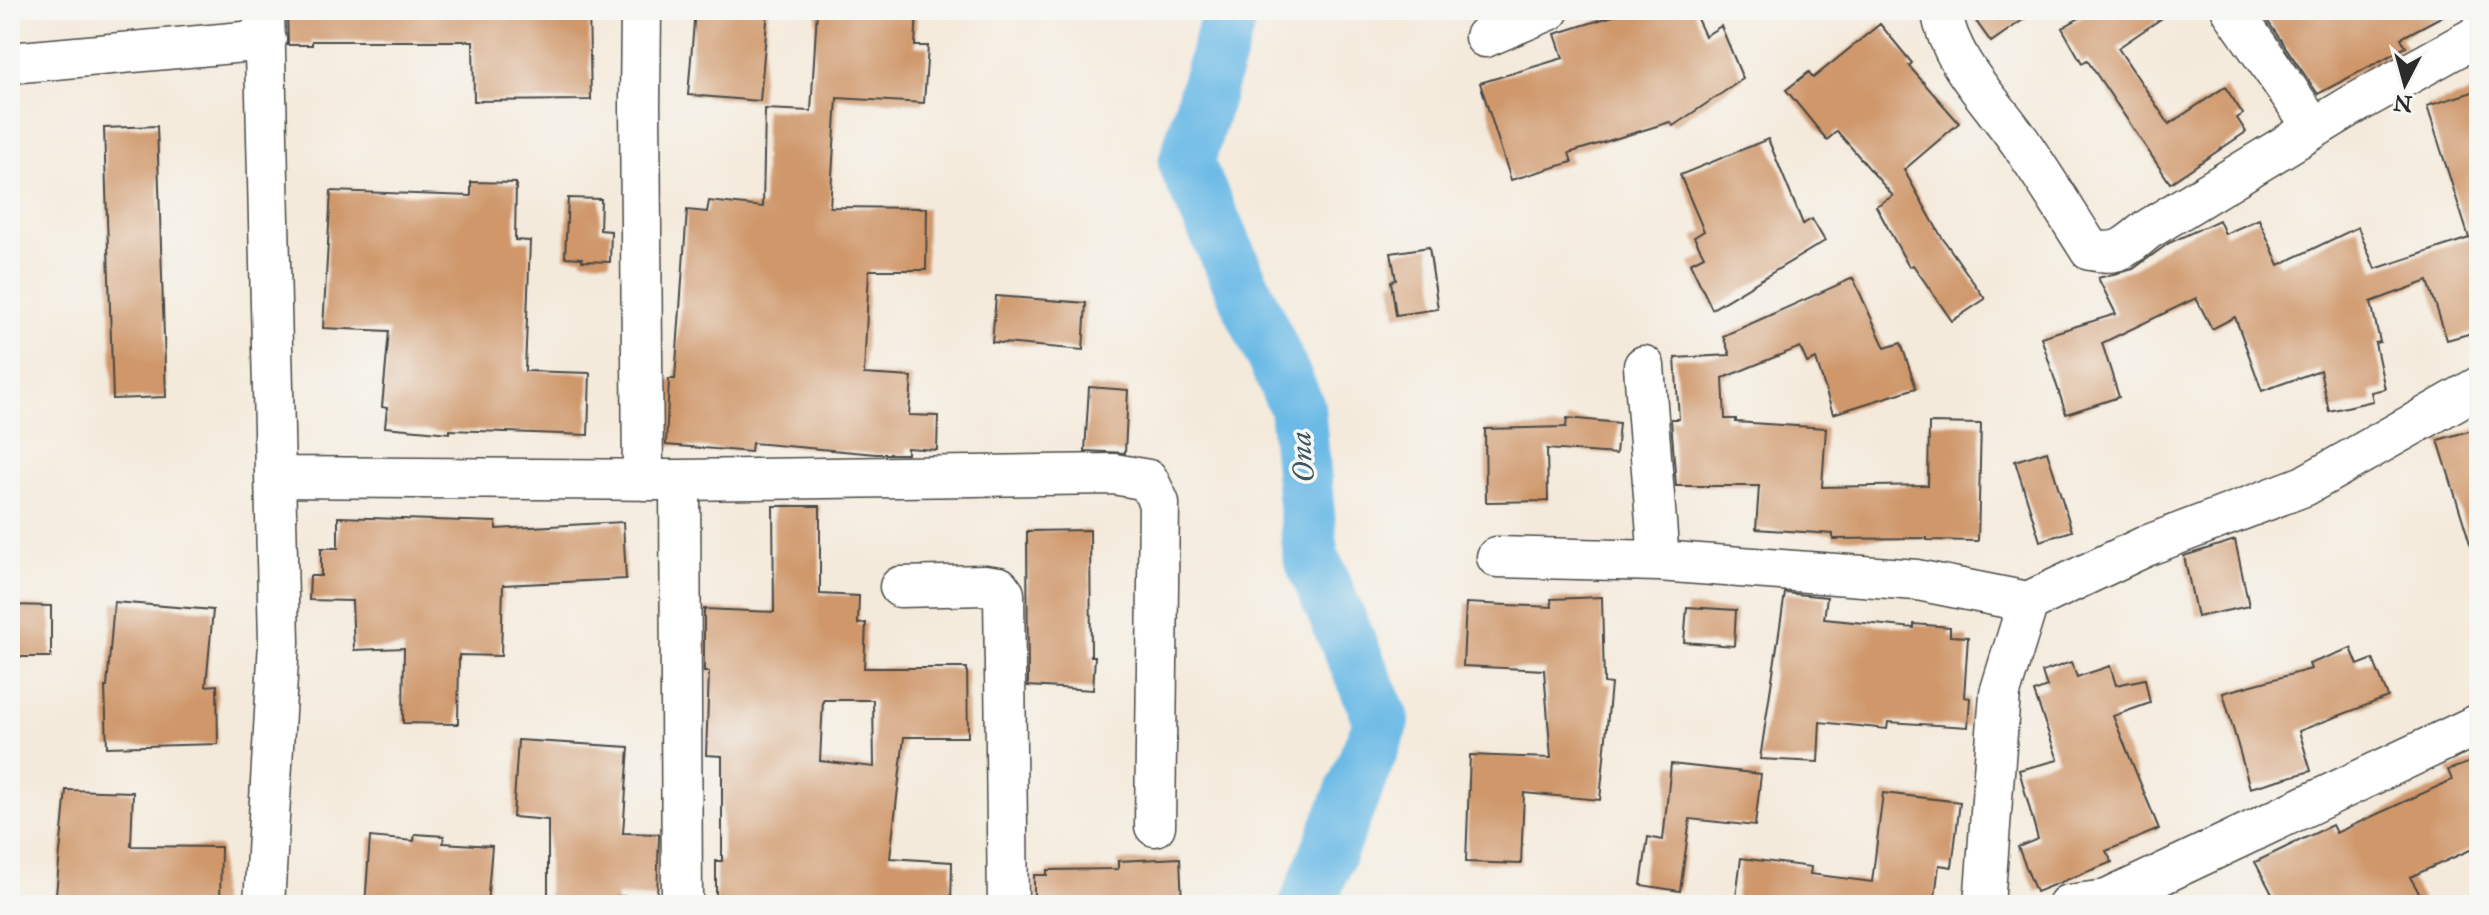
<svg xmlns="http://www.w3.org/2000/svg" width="2489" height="915" font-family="'IM FELL Great Primer',serif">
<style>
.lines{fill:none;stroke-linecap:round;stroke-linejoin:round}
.river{stroke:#6bbae6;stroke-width:56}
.building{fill:#cf976b;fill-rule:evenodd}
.minor-casing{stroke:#494845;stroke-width:43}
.path{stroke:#494845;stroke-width:5;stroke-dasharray:6 6;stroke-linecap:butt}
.minor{stroke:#fff;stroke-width:40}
.labels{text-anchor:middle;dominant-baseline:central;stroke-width:7;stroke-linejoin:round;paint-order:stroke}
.water-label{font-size:30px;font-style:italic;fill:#3e5663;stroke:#f6f6f2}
</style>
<rect width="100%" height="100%" fill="#f6f6f2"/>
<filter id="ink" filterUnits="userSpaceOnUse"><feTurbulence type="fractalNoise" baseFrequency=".0125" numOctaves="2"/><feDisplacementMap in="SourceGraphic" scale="16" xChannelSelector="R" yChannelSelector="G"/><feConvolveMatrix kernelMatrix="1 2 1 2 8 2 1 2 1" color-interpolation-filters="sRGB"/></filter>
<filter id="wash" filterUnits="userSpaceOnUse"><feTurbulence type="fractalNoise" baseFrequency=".006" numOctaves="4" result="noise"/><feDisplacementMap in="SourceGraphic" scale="32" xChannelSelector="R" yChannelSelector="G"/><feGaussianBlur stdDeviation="1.8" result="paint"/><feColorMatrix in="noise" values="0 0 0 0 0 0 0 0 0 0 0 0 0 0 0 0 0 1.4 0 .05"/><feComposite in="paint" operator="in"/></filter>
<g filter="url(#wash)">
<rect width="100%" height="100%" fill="#f4eadb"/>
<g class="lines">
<!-- river -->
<path class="river" d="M 1231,10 L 1186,164 L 1297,407 L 1311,557 L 1382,721 L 1307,905"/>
</g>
<g id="blocks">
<!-- building -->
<path class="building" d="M 287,10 L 589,10 L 591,100 L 474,101 L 473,41 L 312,41 L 312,45 L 288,45 Z
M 695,10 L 768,10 L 760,101 L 688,95 Z
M 817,10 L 917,10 L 915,46 L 928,46 L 924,103 L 837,98 L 830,207 L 927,208 L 926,270 L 869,270 L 864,374 L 912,377 L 909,415 L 938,416 L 937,450 L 907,448 L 907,454 L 876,454 L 752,443 L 751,452 L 666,445 L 669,379 L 675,379 L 687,210 L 707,212 L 709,201 L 763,207 L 765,109 L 811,111 Z
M 1632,10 L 1693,10 L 1705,36 L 1721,26 L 1743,79 L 1673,126 L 1670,122 L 1569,153 L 1572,162 L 1511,180 L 1480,83 L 1563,58 L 1555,34 Z
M 1968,10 L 2037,10 L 1991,42 Z
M 2094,10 L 2174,10 L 2118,48 L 2169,124 L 2225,87 L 2243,114 L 2237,118 L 2246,132 L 2170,183 L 2087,60 L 2082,63 L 2062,28 Z
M 2260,10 L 2454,10 L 2401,38 L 2406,47 L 2318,94 Z
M 1880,24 L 1912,63 L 1909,66 L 1959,123 L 1904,170 L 1941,236 L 1985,299 L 1952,321 L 1913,265 L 1909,267 L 1876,206 L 1893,196 L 1837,131 L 1827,140 L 1786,90 L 1809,72 L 1813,78 Z
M 2479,90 L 2479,331 L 2447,340 L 2428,281 L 2371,302 L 2380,342 L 2375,343 L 2385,389 L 2371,392 L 2373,401 L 2329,411 L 2320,370 L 2262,391 L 2235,317 L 2212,329 L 2196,298 L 2102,343 L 2119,397 L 2066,414 L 2041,337 L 2116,314 L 2098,278 L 2133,269 L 2169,243 L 2219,220 L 2225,234 L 2259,219 L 2279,265 L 2358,227 L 2375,269 L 2469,238 L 2427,106 Z
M 157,126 L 166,397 L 113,399 L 104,128 Z
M 1768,139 L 1803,224 L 1812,219 L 1825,241 L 1712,309 L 1690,263 L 1704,256 L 1694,237 L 1704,231 L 1680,175 Z
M 471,182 L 516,183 L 515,240 L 530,241 L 525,371 L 590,373 L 588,435 L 450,430 L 450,433 L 385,427 L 387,408 L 382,407 L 389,331 L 323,328 L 331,191 L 471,196 Z
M 568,198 L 601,199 L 600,230 L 611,231 L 610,262 L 582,261 L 582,258 L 565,257 Z
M 1429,247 L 1438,309 L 1396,315 L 1391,281 L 1396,280 L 1391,253 Z
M 1853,278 L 1885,348 L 1901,343 L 1916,388 L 1833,414 L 1816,359 L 1807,363 L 1800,347 L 1723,378 L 1725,419 L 1736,419 L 1736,422 L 1826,428 L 1822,487 L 1928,485 L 1929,423 L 1981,424 L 1978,541 L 1927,540 L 1927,538 L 1833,539 L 1833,534 L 1756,529 L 1759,486 L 1676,486 L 1671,419 L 1679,419 L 1675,358 L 1730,355 L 1723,336 Z
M 996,296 L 1086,303 L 1083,350 L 992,342 Z
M 1089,387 L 1128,390 L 1125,453 L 1085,451 Z
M 1567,418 L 1619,423 L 1616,454 L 1547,449 L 1548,501 L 1486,502 L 1485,429 L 1566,427 Z
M 2479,428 L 2479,553 L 2473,553 L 2438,440 Z
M 2047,451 L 2072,531 L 2040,541 L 2015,461 Z
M 773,506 L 820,506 L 820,594 L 859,596 L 858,624 L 866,623 L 864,668 L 967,668 L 968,737 L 904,737 L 890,858 L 952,862 L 951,905 L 716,905 L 716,861 L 722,861 L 722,756 L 706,755 L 709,672 L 704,672 L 704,609 L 774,612 ZM 823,700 L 873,700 L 874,767 L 820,761 Z
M 338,517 L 496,522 L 496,529 L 623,522 L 626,579 L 503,585 L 501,656 L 459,655 L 458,724 L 403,723 L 404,648 L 354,650 L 352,601 L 309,600 L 310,576 L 321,576 L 321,548 L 338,548 Z
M 1090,530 L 1091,656 L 1095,656 L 1093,690 L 1028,686 L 1027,531 Z
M 2235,540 L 2249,606 L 2197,617 L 2184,556 Z
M 1785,593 L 1827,597 L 1824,619 L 1914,628 L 1914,624 L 1950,627 L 1950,636 L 1968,637 L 1964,697 L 1970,698 L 1968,727 L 1888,722 L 1887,729 L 1820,722 L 1818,762 L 1760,759 Z
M 1602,597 L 1604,683 L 1611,684 L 1600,800 L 1524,793 L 1521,864 L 1466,862 L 1470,755 L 1551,758 L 1544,670 L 1463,666 L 1466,603 L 1552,607 L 1551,599 Z
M 114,602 L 213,610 L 206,686 L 217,685 L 218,744 L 107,747 L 105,687 L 107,687 Z
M 10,605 L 51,606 L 51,657 L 10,657 Z
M 1687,607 L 1736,610 L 1734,646 L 1684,642 Z
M 2351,648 L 2358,665 L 2373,659 L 2388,697 L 2299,731 L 2311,771 L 2250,788 L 2223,693 L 2311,669 L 2309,664 Z
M 2071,662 L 2077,677 L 2110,666 L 2116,685 L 2145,679 L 2150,703 L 2113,716 L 2159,829 L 2106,851 L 2112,862 L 2036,892 L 2018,847 L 2038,839 L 2019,770 L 2058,760 L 2034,692 L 2047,687 L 2042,672 Z
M 518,740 L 629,747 L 623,833 L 659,834 L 657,898 L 617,896 L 617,905 L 548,905 L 548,820 L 513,817 Z
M 2479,759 L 2479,846 L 2410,877 L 2426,905 L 2278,905 L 2255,862 L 2332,825 L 2336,833 L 2452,780 L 2448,770 Z
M 1671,764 L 1761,774 L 1755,826 L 1690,819 L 1680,891 L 1641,885 L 1648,837 L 1663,840 Z
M 66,790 L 133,792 L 131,846 L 221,847 L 220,905 L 55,905 Z
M 1883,793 L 1960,802 L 1952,867 L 1939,865 L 1934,905 L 1735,905 L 1741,858 L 1811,867 L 1810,874 L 1872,882 Z
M 415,834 L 444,836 L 443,843 L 492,846 L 487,905 L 365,905 L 370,837 L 414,841 Z
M 1180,858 L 1182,905 L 1034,905 L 1034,875 L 1047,875 L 1047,870 L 1118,869 L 1118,861 Z"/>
</g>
</g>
<g filter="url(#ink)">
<use href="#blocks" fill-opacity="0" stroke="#494845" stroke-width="2"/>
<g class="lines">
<defs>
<path id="minor" d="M 641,10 L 640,104 L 643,480
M 1941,10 C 1951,66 1992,100 2023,146 C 2046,180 2068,215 2090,250 C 2120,256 2125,247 2147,230 L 2349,107 L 2479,35
M 2232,10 L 2314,128
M 1485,37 L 1549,10
M 10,63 L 266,40
M 1644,366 L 1659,561 L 1917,580 L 2028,602 L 2146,546 L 2304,486 L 2479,387
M 276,477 L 680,480 L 682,905
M 680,480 L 1114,474 L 1148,480 L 1159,503 L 1155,826
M 1497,557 L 1659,561
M 900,587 L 985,585 L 999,587 L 1004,594 L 1008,905
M 264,905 L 279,642 L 264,10
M 1984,905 L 2000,693 L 2028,602
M 2068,905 L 2107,900 L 2479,724"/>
</defs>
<!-- minor casing -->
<use href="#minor" class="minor-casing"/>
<!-- path -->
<path class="path" d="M 1498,899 L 1499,905"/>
<!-- minor -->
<use href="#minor" class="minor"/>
</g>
</g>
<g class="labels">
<!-- water labels -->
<g class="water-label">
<text transform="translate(1302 457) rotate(-95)">Ona</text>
</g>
</g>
<!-- margin -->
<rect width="2489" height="915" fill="none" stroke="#f6f6f2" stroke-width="40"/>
<!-- north arrow -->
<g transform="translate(2405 84) rotate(186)" stroke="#f6f6f2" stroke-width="6" paint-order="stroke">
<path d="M0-6L14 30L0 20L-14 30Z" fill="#2b2b2b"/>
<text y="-12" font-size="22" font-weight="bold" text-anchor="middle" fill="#2b2b2b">N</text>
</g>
</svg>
